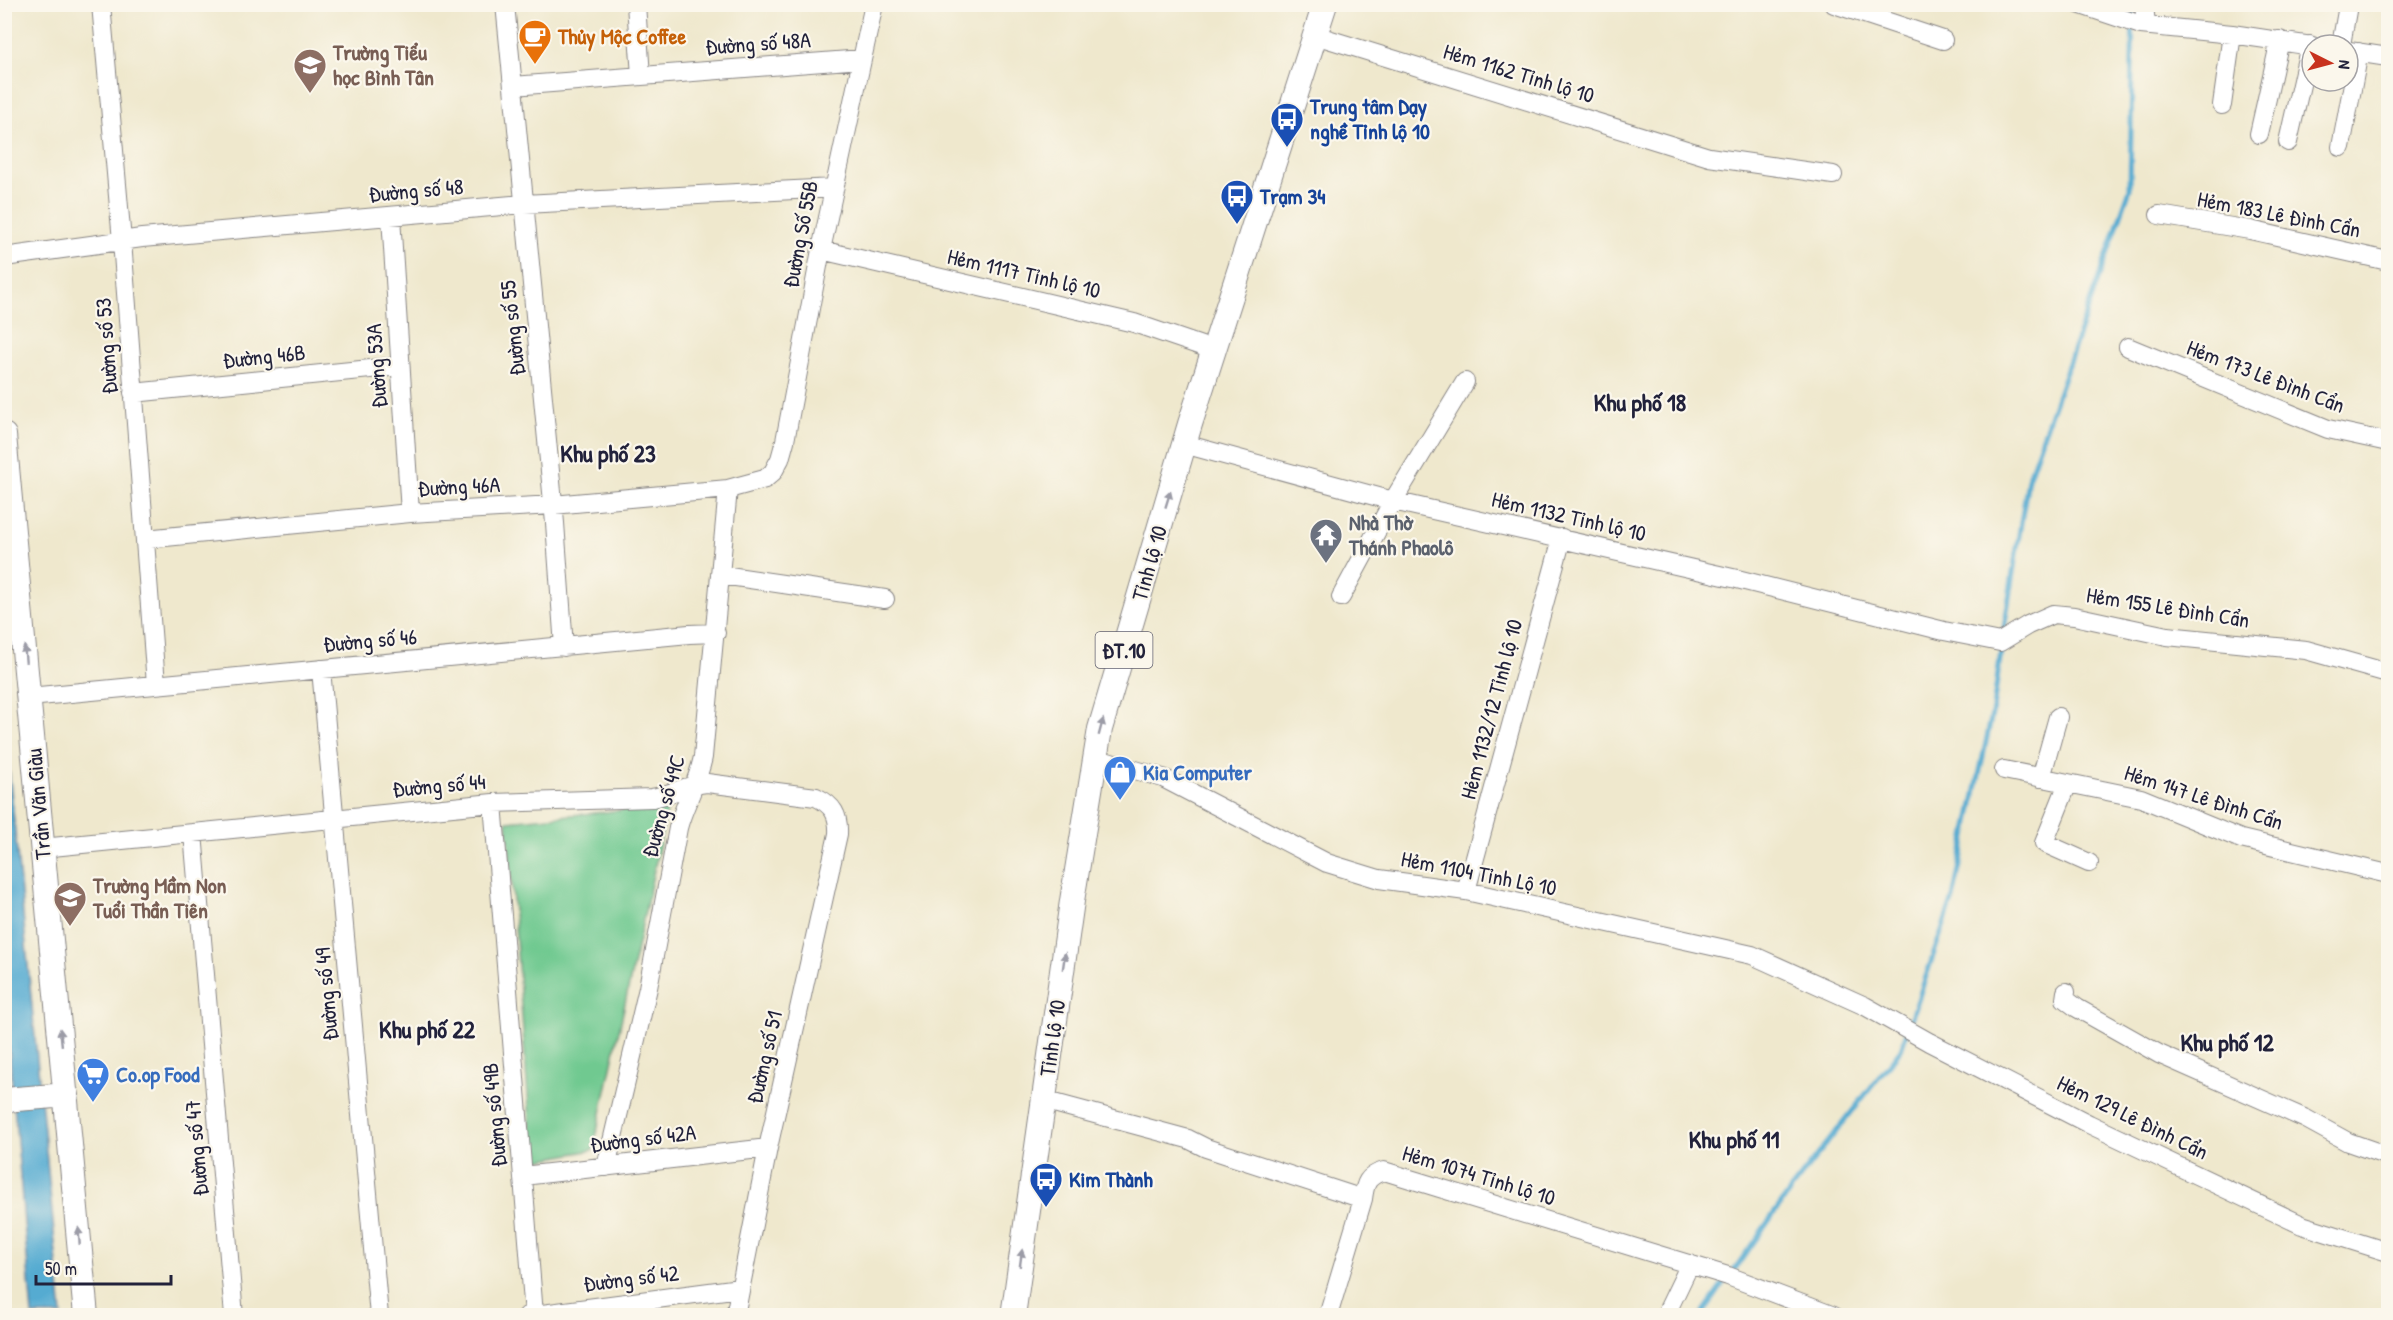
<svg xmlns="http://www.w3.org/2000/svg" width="2393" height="1320" font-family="'Patrick Hand',sans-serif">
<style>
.green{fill:#6fc990;stroke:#487666;stroke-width:1.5}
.water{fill:#55abd1;stroke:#3c6686;stroke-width:1.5}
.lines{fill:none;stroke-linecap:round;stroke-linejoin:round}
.stream{stroke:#55abd1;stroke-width:5}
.minor-casing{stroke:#888584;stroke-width:20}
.major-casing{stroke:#888584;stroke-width:26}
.minor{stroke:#fff;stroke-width:18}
.major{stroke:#fff;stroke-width:24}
.oneway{fill:#9c9ca7}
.labels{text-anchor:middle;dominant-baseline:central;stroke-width:4.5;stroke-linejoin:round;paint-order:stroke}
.shield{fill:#fbf7ec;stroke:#636270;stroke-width:1.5}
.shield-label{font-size:21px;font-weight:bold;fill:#22223b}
.food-label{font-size:22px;font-weight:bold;fill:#c56008;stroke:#fbf7ec;text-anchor:start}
.street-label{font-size:22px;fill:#22223b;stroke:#fbf7ec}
.education-label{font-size:22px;font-weight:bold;fill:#785e54;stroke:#fbf7ec;text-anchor:start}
.transit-label{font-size:22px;font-weight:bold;fill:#164399;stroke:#fbf7ec;text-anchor:start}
.worship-label{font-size:22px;font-weight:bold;fill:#5b616d;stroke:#fbf7ec;text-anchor:start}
.shop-label{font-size:22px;font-weight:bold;fill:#366cbe;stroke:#fbf7ec;text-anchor:start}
.neighbourhood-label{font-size:24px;font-weight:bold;fill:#22223b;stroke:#fbf7ec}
</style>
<rect width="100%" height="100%" fill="#fbf7ec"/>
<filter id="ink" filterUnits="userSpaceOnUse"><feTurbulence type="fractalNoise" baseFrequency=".0167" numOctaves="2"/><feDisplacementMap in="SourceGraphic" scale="12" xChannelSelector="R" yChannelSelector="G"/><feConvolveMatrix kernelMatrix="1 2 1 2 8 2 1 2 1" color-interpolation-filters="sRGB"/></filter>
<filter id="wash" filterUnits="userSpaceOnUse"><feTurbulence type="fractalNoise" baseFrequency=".008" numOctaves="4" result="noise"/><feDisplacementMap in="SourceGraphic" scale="24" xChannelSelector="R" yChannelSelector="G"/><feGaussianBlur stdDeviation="1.35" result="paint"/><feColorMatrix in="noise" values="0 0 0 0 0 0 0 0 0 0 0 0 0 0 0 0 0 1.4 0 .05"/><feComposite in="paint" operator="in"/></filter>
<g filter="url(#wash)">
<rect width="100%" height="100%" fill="#efe8cd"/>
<!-- green -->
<path class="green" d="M 668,806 L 593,1150 L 533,1161 L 507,821 Z"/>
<!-- water -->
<path class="water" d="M 4,718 L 62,1315 L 32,1315 L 5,1001 Z"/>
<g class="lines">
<!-- stream -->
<path class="stream" d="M 2003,635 L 2028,479 L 2130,189 L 2133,4
M 1732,1273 L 1792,1188 L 1901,1049 L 1953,898 L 1993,709 L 2002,644
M 1701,1316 L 1726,1280"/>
</g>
</g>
<g filter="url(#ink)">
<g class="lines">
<defs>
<path id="minor" d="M 101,4 L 122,241 L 156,684
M 505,4 L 555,523 L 564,647
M 636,4 L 641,76
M 1834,4 L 1943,40
M 2078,4 L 2141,25 L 2232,34 L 2312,46
M 2144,4 L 2146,25
M 1315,35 L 1709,157 L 1833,175
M 2341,45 L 2347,11
M 2349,51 L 2388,57
M 513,86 L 862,59
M 2222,105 L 2232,34
M 2259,134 L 2280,40
M 2288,142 L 2310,45
M 2341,147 L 2359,52
M 2159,215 L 2250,230 L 2388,261
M 391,217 L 410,513
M 821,250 L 1134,323 L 1213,350
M 4,257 L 142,238 L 524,204 L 834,188
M 2128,347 L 2328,429 L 2388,442
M 133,393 L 400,366
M 1184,444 L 1393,501 L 1737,579 L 1944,631 L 2000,642 L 2028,625 L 2053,614 L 2074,616 L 2167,636 L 2306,650 L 2388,673
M 145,539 L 410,513 L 553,505 L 728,489 L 765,479 L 773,472 L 780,459 L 785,441 L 821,250 L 874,4
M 722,575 L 885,599
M 1341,597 L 1393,501 L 1465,382
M 321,669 L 379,1316
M 29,697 L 689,634 L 716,633
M 1094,758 L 1163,778 L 1327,863 L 1379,879 L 1466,891 L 1752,955 L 1865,1006 L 1929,1042 L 2089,1124 L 2302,1225 L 2388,1252
M 2004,770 L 2141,798 L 2241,839 L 2388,874
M 2041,778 L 2058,717
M 2068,783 L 2044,843 L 2089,863
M 493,803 L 534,1315
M 193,833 L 234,1316
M 42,848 L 493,803 L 652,798 C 671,795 688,784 707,783 L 816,797 C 833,805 839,815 838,834 L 768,1148 L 735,1316
M 1466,891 L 1562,538
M 2066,992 L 2065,999 L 2077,1008 L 2159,1054 L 2306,1119 L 2348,1142 L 2388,1156
M 1043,1100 L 1188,1139 L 1206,1148 L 1363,1199 C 1365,1183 1367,1176 1384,1171 L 1728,1276 L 1834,1316
M 606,1167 L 648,988 L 678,828 C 684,804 698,783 703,757 L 728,489
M 523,1176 L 768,1148
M 527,1316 L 740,1288
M 1328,1316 L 1363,1199
M 1665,1316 L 1690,1264"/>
<path id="major" d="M 4,435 L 86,1316
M 4,1100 L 67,1095
M 1013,1316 L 1072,901 L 1100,729 L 1190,424 L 1325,4"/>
</defs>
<!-- minor casing -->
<use href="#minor" class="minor-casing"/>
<!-- major casing -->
<use href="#major" class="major-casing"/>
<!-- minor -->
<use href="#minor" class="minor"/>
<!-- major -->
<use href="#major" class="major"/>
</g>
<!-- one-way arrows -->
<defs><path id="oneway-solid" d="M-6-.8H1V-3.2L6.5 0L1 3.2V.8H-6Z" transform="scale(1.5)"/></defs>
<g class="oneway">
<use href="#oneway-solid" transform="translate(1168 499) rotate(-73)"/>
<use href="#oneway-solid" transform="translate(25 654) rotate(-95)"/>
<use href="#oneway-solid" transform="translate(1101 727) rotate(-75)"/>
<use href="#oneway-solid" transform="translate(1064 961) rotate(-82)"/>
<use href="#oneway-solid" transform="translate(61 1037) rotate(-96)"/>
<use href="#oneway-solid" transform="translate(79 1236) rotate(-95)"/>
<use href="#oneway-solid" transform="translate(1021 1258) rotate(-82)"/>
</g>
</g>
<!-- icons -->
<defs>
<symbol id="cafe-pin" viewBox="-11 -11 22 30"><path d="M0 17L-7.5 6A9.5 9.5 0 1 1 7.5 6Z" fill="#e8710a" stroke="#fbf7ec"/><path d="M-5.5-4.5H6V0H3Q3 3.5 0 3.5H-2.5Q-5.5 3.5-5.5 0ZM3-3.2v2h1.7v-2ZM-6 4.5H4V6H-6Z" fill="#fff"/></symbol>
<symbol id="school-pin" viewBox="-11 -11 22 30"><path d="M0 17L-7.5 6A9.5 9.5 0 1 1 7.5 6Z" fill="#8d6e63" stroke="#fbf7ec"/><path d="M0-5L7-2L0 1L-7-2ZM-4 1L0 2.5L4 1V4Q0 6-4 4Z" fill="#fff"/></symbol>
<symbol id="bus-pin" viewBox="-11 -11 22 30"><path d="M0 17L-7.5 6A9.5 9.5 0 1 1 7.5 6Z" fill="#1a4fb4" stroke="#fbf7ec"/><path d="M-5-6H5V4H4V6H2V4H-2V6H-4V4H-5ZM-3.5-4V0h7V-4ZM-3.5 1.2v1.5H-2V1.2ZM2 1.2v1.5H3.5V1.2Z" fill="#fff"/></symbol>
<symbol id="temple-pin" viewBox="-11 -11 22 30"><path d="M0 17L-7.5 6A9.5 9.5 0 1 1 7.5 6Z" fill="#6b7280" stroke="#fbf7ec"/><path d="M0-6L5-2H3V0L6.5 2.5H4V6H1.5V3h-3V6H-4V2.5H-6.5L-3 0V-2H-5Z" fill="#fff"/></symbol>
<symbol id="shop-pin" viewBox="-11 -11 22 30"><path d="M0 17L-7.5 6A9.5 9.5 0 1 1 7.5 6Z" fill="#3f7fe0" stroke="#fbf7ec"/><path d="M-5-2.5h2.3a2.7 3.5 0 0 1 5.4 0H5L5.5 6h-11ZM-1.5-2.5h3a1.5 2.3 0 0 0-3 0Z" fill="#fff"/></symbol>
<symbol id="supermarket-pin" viewBox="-11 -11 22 30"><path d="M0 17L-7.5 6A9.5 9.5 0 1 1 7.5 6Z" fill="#3f7fe0" stroke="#fbf7ec"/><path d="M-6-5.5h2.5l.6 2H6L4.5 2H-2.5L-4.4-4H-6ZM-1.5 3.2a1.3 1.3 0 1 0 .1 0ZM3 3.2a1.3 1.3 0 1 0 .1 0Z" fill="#fff"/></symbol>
</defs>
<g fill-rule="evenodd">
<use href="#cafe-pin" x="516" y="17" width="38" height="52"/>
<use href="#school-pin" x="291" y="46" width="38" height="52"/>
<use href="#bus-pin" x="1268" y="100" width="38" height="52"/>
<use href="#bus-pin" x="1218" y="177" width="38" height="52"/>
<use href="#temple-pin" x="1307" y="516" width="38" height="52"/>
<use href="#shop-pin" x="1101" y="753" width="38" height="52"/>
<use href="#school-pin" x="51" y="879" width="38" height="52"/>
<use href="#supermarket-pin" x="74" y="1055" width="38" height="52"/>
<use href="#bus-pin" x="1027" y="1160" width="38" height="52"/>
</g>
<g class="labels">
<!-- shield labels -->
<rect class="shield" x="1095.5" y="632" width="57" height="36" rx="4.5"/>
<g class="shield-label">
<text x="1124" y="650">ĐT.10</text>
</g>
<!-- food labels -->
<g class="food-label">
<text x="558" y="36">Thủy Mộc Coffee</text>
</g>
<!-- street labels -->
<g class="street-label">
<text transform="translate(758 43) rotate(-4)">Đường số 48A</text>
<text transform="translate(1519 73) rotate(17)">Hẻm 1162 Tỉnh lộ 10</text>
<text transform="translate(416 190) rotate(-5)">Đường số 48</text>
<text transform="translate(2279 214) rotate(11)">Hẻm 183 Lê Đình Cẩn</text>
<text transform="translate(800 234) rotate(-79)">Đường Số 55B</text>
<text transform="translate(1024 273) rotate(13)">Hẻm 1117 Tỉnh lộ 10</text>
<text transform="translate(512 328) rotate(-96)">Đường số 55</text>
<text transform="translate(106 346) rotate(-94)">Đường số 53</text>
<text transform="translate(264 356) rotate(-6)">Đường 46B</text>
<text transform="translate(376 366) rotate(-94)">Đường 53A</text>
<text transform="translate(2266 376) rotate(21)">Hẻm 173 Lê Đình Cẩn</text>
<text transform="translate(459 486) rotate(-3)">Đường 46A</text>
<text transform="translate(1569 516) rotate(13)">Hẻm 1132 Tỉnh lộ 10</text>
<text transform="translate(1149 563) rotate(-74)">Tỉnh lộ 10</text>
<text transform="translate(2168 607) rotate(9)">Hẻm 155 Lê Đình Cẩn</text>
<text transform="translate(370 640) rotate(-5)">Đường số 46</text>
<text transform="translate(1491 709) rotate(-75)">Hẻm 1132/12 Tỉnh lộ 10</text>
<text transform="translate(439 785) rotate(-5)">Đường số 44</text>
<text transform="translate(2204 797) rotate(18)">Hẻm 147 Lê Đình Cẩn</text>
<text transform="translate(38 804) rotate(-95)">Trần Văn Giàu</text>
<text transform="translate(663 806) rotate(-74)">Đường số 49C</text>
<text transform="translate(1479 873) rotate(11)">Hẻm 1104 Tỉnh Lộ 10</text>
<text transform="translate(326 994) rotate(-95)">Đường số 49</text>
<text transform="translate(1052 1038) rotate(-82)">Tỉnh lộ 10</text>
<text transform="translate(764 1057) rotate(-77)">Đường số 51</text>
<text transform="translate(494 1115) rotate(-95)">Đường số 49B</text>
<text transform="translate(2133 1117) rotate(26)">Hẻm 129 Lê Đình Cẩn</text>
<text transform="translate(643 1138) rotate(-7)">Đường số 42A</text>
<text transform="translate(196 1148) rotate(-95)">Đường số 47</text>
<text transform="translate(1479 1175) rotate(17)">Hẻm 1074 Tỉnh lộ 10</text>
<text transform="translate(631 1278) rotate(-7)">Đường số 42</text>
</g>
<!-- education labels -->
<g class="education-label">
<text x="333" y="52">Trường Tiểu<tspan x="333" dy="25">học Bình Tân</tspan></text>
<text x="93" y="885">Trường Mầm Non<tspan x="93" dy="25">Tuổi Thần Tiên</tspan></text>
</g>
<!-- transit labels -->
<g class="transit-label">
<text x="1310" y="106">Trung tâm Dạy<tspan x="1310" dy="25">nghề Tỉnh lộ 10</tspan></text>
<text x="1260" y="196">Trạm 34</text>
<text x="1069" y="1179">Kim Thành</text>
</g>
<!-- worship labels -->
<g class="worship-label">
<text x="1349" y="522">Nhà Thờ<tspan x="1349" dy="25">Thánh Phaolô</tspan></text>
</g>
<!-- shop labels -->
<g class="shop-label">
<text x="1143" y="772">Kia Computer</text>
<text x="116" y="1074">Co.op Food</text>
</g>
<!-- neighbourhood labels -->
<g class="neighbourhood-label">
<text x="1640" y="402">Khu phố 18</text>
<text x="608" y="453">Khu phố 23</text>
<text x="427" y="1029">Khu phố 22</text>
<text x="2227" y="1042">Khu phố 12</text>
<text x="1734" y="1139">Khu phố 11</text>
</g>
</g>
<!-- margin -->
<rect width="2393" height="1320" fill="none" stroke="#fbf7ec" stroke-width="24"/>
<!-- north arrow -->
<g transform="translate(2330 63) rotate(96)"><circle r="28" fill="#fbf7ec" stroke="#a4a2a5" stroke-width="1.5"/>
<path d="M0-4.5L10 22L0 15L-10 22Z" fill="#c8321e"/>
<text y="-9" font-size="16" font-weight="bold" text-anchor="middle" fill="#22223b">N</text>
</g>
<!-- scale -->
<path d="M36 1275v9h135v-9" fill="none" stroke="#22223b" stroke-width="3"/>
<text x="45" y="1275" font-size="18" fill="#22223b" stroke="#fbf7ec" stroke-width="4.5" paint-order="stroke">50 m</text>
</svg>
